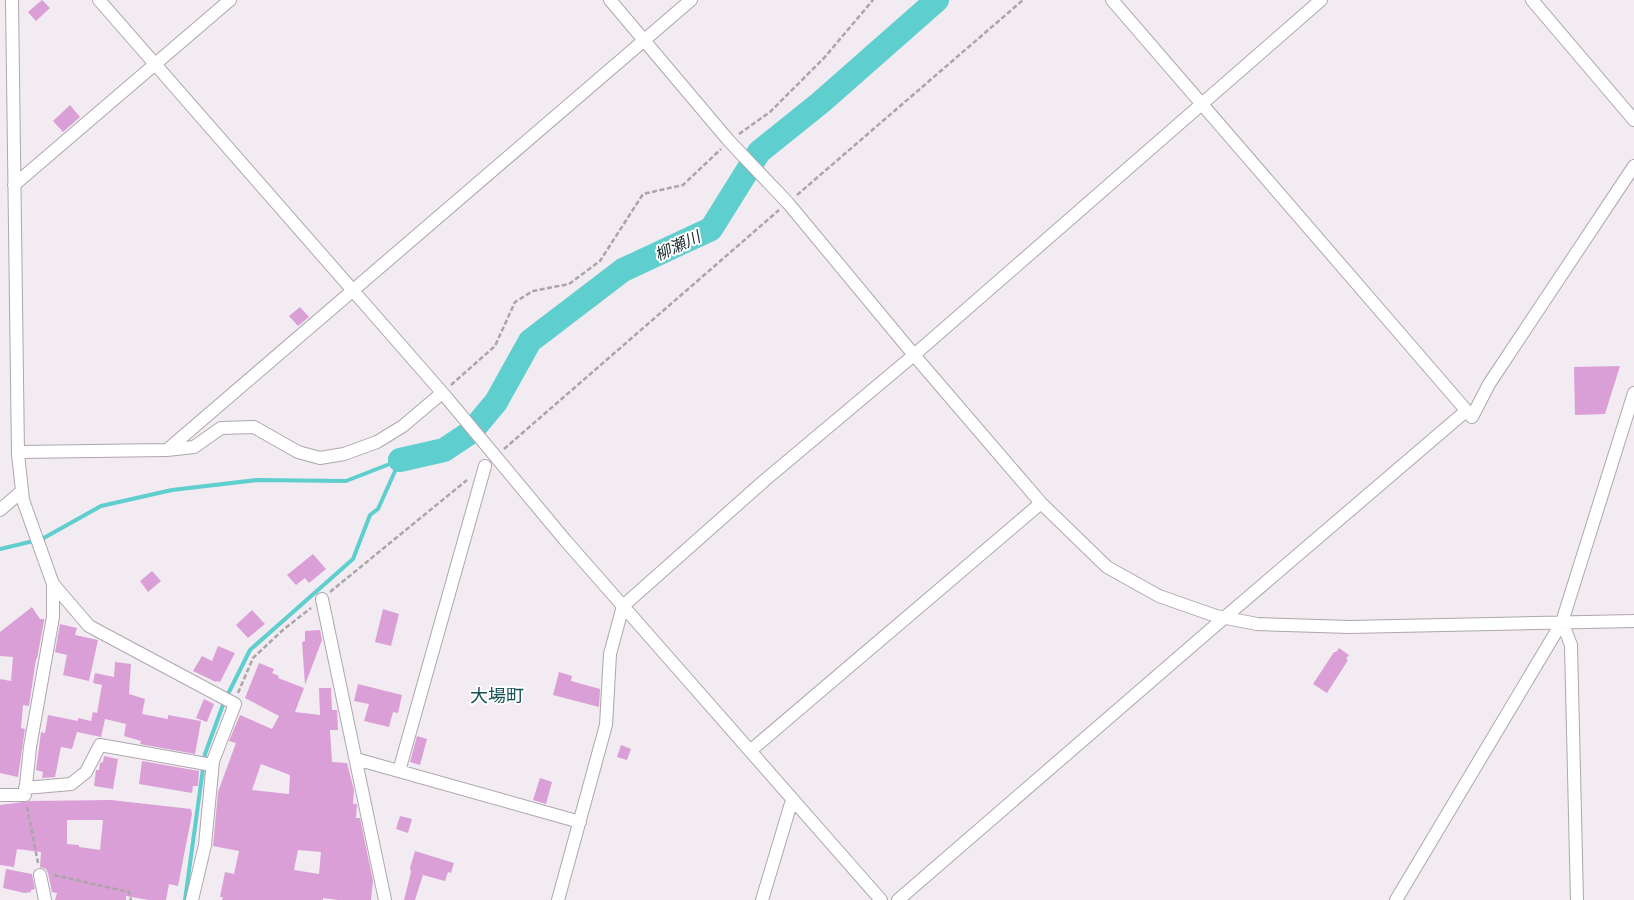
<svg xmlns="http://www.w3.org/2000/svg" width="1634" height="900" font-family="Lato,'Noto Sans JP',sans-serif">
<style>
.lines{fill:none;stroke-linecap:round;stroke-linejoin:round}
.stream{stroke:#5ecece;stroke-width:4}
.river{stroke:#5ecece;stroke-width:24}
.building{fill:#da9fd6;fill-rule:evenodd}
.minor-casing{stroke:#aea7ad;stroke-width:14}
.path{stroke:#aaa5a9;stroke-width:2.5;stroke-dasharray:5 2.5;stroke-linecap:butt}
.minor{stroke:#fff;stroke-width:12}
.labels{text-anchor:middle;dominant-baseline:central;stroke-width:4;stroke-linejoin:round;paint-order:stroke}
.water-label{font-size:16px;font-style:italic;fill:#192d2d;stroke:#fff}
.quarter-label{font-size:18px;fill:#145155;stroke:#fff}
</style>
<rect width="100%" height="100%" fill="#f2ebf1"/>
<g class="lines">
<!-- stream -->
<path class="stream" d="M 0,549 L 42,539 L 101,506 L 172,490 L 257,480 L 346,481 L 400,460
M 227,696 L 250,650 L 353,559 L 370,515 L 378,509 L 400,460
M 185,900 L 205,754 L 224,702"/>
<!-- river -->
<path class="river" d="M 400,460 L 444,450 L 471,432 L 496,402 L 530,341 L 623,270 L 711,229 L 759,152 L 820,103 L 937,0"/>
</g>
<!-- building -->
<path class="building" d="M 42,0 L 50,8 L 36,21 L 28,12 Z
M 70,105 L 80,117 L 63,132 L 53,121 Z
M 300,307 L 309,317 L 298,326 L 289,316 Z
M 1620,366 L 1605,414 L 1575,415 L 1574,367 Z
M 313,554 L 326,569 L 309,583 L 305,578 L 296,585 L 287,575 Z
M 152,571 L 161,581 L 148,592 L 140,581 Z
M 32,607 L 40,619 L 44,619 L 44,621 L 37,659 L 36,659 L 29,706 L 23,705 L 21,728 L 25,729 L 18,777 L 0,773 L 0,679 L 11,681 L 13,657 L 0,656 L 0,632 Z
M 383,609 L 399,614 L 391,646 L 375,642 Z
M 252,610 L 265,624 L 248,638 L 236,625 Z
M 60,624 L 77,628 L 75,635 L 98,640 L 89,681 L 63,675 L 67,655 L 55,652 Z
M 320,630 L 322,640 L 305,685 L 302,642 L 305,641 L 305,631 Z
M 218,646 L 235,653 L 220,682 L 217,681 L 216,682 L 193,671 L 202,656 L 212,661 Z
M 1339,648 L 1349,655 L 1346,659 L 1348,660 L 1327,693 L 1313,684 L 1334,652 L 1336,652 Z
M 115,662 L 131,664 L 129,694 L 145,699 L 142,714 L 168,719 L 168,715 L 201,721 L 195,754 L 140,744 L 141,741 L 124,736 L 126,724 L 105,719 L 101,737 L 77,732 L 72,749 L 61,747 L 55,777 L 42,778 L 43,772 L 36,770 L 41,732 L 45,733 L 48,715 L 78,721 L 78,718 L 91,721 L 93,712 L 97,713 L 102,685 L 93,683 L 95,673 L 114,677 Z
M 259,663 L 274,669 L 272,673 L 279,676 L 278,678 L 304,688 L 295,712 L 320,715 L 319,688 L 331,688 L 332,710 L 337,710 L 338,730 L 330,730 L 332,762 L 347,763 L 354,790 L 353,804 L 357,804 L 356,818 L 360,818 L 373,881 L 371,900 L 338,900 L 323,898 L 323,900 L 222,900 L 223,897 L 220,897 L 225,872 L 234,874 L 239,851 L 213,846 L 218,792 L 236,743 L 229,741 L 240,715 L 272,729 L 279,716 L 245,698 ZM 261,764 L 290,775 L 289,794 L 252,790 ZM 298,850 L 321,852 L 319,874 L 294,870 Z
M 559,672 L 572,676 L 571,681 L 600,689 L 599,707 L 553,695 Z
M 358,684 L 402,695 L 398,713 L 393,712 L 389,727 L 364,721 L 369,704 L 354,701 Z
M 204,699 L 214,704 L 207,722 L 196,718 Z
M 417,736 L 427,739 L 420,765 L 410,762 Z
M 621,745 L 631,749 L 627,760 L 617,757 Z
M 104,756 L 118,759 L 113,789 L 94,786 L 96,770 L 99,770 L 100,763 L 103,762 Z
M 142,761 L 199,771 L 198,786 L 193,786 L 192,793 L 139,784 Z
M 540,778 L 552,782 L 546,804 L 533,800 Z
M 111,800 L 191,809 L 192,814 L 178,886 L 169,884 L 166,900 L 149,900 L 126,896 L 126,900 L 55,900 L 57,893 L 52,892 L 48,873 L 46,869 L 40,867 L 41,852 L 17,849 L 14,867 L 0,865 L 0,805 L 31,801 ZM 67,820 L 103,820 L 100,850 L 79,847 L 79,845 L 67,844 Z
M 400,816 L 412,819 L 408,833 L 396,829 Z
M 415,851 L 454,863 L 451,873 L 448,872 L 445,881 L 423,875 L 415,900 L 404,900 L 411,872 L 410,868 Z
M 6,869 L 32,874 L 35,889 L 31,890 L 31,892 L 24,893 L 3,888 Z"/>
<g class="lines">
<defs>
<path id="minor" d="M 12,0 L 18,454 L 23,500 L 53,584 L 89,626 L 235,704 L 213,761 L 205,845 L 192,900
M 99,0 L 446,397 L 565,540 L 881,900
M 610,0 L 729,141 L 788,203 L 914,355 L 1041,503 L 1107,567 L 1159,596 L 1216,616 L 1257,624 L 1350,627 L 1634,621
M 1112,0 L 1472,417 L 1489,384 L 1634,166
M 1532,0 L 1634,120
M 14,185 L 230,0
M 167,450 L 691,0
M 18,452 L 167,450 L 194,447 L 221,428 L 254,427 L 298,452 L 320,458 L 344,454 L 377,442 L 403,426 L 442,393
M 0,510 L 22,491
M 322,599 L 385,900
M 1562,622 L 1571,645 L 1577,900
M 750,751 L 1041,503
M 356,759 L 580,822
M 399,771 L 485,466
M 25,788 L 71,784 L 86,772 L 100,745 L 212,765
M 0,795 L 25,795 L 30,747 L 53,617 L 53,584
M 40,875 L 45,900
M 558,900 L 606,725 L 610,654 L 623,606 L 765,480 L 914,355 L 1321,0
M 762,900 L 792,800
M 898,900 L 1224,618 L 1466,411
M 1396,900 L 1562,622 L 1634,393"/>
</defs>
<!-- minor casing -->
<use href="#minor" class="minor-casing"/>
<!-- path -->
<path class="path" d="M 739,134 L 770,112 L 824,58 L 873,0
M 797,195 L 1023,0
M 451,385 L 495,346 L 515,302 L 533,291 L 569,284 L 600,261 L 643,194 L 683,185 L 721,149
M 504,449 L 779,210
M 330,592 L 467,480
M 238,693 L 253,658 L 284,629 L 311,608
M 27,807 L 38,863
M 54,875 L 129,892 L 131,900"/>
<!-- minor -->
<use href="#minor" class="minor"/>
</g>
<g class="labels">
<!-- water labels -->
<g class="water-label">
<text transform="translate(677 245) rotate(-25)">柳瀬川</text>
</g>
<!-- quarter labels -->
<g class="quarter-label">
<text x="497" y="695">大場町</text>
</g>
</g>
</svg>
